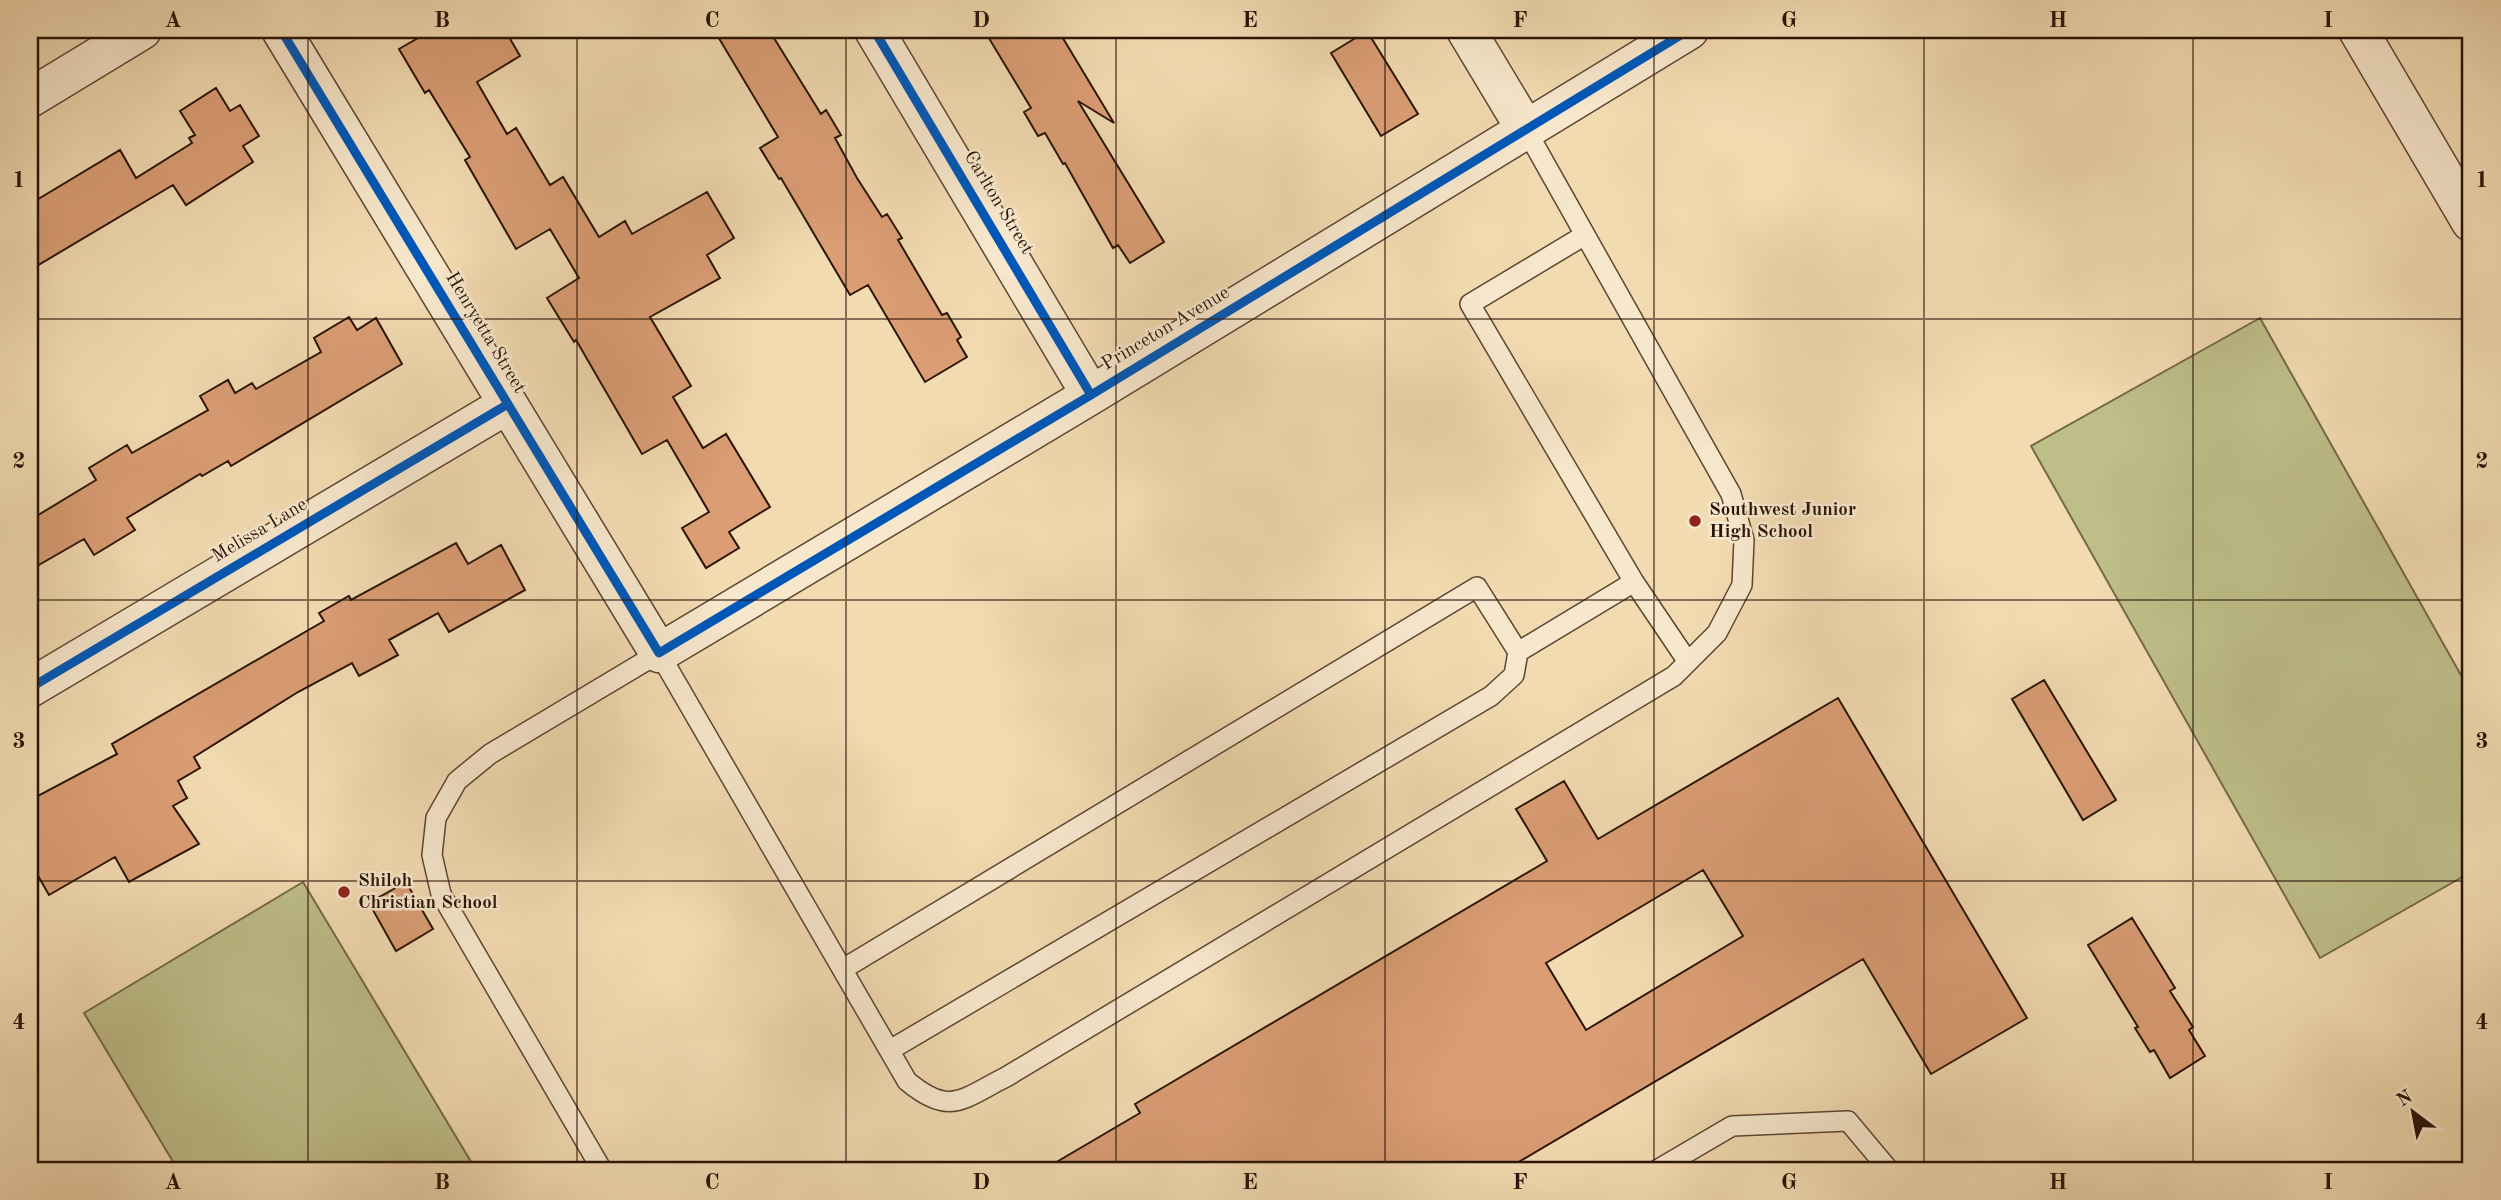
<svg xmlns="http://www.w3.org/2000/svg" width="2501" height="1200" font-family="'Old Standard TT',serif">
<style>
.green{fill:#bebe89;stroke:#746948;stroke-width:2}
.building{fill:#da9d74;stroke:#2a1407;stroke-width:2;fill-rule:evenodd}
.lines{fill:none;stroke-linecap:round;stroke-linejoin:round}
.lane-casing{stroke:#5c4632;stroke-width:22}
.street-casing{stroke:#5c4632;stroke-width:41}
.lane{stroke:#f7e7cc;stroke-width:19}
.street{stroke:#f7e7cc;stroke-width:38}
.cycleway-casing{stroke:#f7e7cc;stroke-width:13}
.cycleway{stroke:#0057b8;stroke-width:9}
.grid{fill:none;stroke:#2a1407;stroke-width:2;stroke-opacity:0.55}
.poi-dot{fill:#8f2418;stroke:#f7e7cc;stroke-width:2.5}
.labels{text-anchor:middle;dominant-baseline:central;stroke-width:5;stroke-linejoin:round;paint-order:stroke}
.street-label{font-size:19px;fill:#2a1407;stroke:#f7e7cc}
.poi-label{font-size:19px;font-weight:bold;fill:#2a1407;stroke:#f7e7cc;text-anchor:start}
.neatline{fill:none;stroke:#2a1407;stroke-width:2.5}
.grid-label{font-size:23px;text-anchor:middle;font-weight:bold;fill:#2a1407}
</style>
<rect width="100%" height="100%" fill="#f2dab1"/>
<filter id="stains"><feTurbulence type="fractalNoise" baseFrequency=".00286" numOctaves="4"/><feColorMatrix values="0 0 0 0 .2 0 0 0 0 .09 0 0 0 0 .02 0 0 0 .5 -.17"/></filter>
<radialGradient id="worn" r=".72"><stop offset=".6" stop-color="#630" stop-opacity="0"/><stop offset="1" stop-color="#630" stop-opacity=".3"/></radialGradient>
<!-- green -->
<path class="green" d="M 2260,318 L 2471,693 L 2471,872 L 2320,958 L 2031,446 Z
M 303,882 L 476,1170 L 178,1170 L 84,1013 Z"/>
<!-- building -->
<path class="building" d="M 432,30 L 505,30 L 520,56 L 477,82 L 507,134 L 516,128 L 550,185 L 563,177 L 599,237 L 625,221 L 632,234 L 707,192 L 734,238 L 707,255 L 720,278 L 650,317 L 691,386 L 673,397 L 703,448 L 726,434 L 770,507 L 729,532 L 739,548 L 706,568 L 682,528 L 709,512 L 667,440 L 642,454 L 576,340 L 574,342 L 547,298 L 579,278 L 550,229 L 516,249 L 465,160 L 470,157 L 429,90 L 425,93 L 399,49 Z
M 714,30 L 769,30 L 821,114 L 826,110 L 841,135 L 835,138 L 857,178 L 882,217 L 887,214 L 902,238 L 898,240 L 942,315 L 947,313 L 961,337 L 957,340 L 967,357 L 925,382 L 868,285 L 850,295 L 781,178 L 779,179 L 760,148 L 778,137 Z
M 984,30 L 1058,30 L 1114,123 L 1078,101 L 1164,242 L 1130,263 L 1118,245 L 1113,248 L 1065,163 L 1063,164 L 1045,133 L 1038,136 L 1024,112 L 1031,108 Z
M 1367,31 L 1418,114 L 1381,136 L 1331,53 Z
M 216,88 L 230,111 L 240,105 L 259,136 L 243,146 L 253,162 L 186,205 L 173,185 L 30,270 L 30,204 L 120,150 L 136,178 L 192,143 L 189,138 L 195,135 L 180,111 Z
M 349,317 L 357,330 L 376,318 L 402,364 L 231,466 L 228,461 L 202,476 L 200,474 L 127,518 L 135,530 L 94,555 L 84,539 L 30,570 L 30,520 L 96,480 L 89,468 L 127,445 L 132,453 L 208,410 L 200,396 L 228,380 L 235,393 L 252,383 L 256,389 L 321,352 L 314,338 Z
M 456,543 L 468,564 L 501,545 L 525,590 L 449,632 L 438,613 L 389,640 L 398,655 L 359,676 L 352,663 L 298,692 L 194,757 L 200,768 L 178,781 L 187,798 L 173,806 L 199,844 L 129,882 L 115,857 L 49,895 L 30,862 L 30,800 L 117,754 L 112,744 L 324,621 L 319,613 L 349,596 L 351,600 Z
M 2044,680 L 2116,800 L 2083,820 L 2012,699 Z
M 1838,698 L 2027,1018 L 1931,1074 L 1863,959 L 1505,1170 L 1043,1170 L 1140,1113 L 1135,1104 L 1547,861 L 1516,809 L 1564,781 L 1598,839 ZM 1703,870 L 1743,936 L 1586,1030 L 1546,963 Z
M 406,882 L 433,929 L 396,951 L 369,903 Z
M 2132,918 L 2175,988 L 2170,991 L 2193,1027 L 2189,1030 L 2205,1056 L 2170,1078 L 2154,1050 L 2150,1052 L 2135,1028 L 2138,1027 L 2088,945 Z"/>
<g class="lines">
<defs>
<path id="lane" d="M 1585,235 L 1470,304 L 1634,582
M 1518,652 L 1634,582 L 1688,662
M 843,969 L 1477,587 L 1518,652 L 1514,675 L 1491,696 L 890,1050
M 602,1170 L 441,894 L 432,855 L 436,818 L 457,781 L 490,754 L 659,653 L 907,1081 C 950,1117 962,1099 1006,1077 L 1674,676 L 1717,633 L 1742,585 L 1744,540 L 1731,494 L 1526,130
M 1657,1170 L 1732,1126 L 1848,1121 L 1889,1170"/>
<path id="street" d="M 281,30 L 659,653 L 1091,395 L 1689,30
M 874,30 L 1091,395
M 1466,30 L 1526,130
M 2358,30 L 2471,222
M 30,98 L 142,30
M 30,688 L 508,404"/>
</defs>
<!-- lane casing -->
<use href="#lane" class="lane-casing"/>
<!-- street casing -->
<use href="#street" class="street-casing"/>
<!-- lane -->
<use href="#lane" class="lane"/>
<!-- street -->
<use href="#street" class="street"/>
<defs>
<path id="cycleway" d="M 281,30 L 659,653 L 1091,395 L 1689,30
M 874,30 L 1091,395
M 30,688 L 508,404"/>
</defs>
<!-- cycleway casing -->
<use href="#cycleway" class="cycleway-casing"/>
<!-- cycleway -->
<use href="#cycleway" class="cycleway"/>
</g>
<!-- grid -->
<path class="grid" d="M 308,30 L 308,1170M 577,30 L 577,1170M 846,30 L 846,1170M 1116,30 L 1116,1170M 1385,30 L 1385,1170M 1654,30 L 1654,1170M 1924,30 L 1924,1170M 2193,30 L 2193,1170M 30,319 L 2471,319M 30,600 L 2471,600M 30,881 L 2471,881"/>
<!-- markers -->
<g class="poi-dot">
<circle cx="1695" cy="521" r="7"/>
<circle cx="344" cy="892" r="7"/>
</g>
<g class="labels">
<!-- street labels -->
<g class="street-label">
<text transform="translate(998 203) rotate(59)">Carlton Street</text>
<text transform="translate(1166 329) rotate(-31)">Princeton Avenue</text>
<text transform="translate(485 333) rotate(59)">Henryetta Street</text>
<text transform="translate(260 531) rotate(-31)">Melissa Lane</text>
</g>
<!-- poi labels -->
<g class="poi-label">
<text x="1709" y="510">Southwest Junior<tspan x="1709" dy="22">High School</tspan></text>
<text x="358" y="881">Shiloh<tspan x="358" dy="22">Christian School</tspan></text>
</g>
</g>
<!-- margin -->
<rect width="2501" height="1200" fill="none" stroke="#f2dab1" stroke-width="77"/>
<!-- north arrow -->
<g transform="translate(2413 1112) rotate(328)" stroke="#f7e7cc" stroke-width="5" paint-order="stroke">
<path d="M0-5L12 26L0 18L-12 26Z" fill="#2a1407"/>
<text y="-10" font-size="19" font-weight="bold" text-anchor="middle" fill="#2a1407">N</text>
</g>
<rect x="38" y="38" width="2424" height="1124" class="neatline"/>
<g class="grid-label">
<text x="173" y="27">A</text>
<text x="442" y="27">B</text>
<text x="712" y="27">C</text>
<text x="981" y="27">D</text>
<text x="1250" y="27">E</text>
<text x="1520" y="27">F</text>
<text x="1789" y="27">G</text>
<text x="2058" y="27">H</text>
<text x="2328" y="27">I</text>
<text x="19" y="187">1</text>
<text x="2482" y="187">1</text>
<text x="19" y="468">2</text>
<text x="2482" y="468">2</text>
<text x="19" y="748">3</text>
<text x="2482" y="748">3</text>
<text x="19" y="1029">4</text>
<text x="2482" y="1029">4</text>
<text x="173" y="1189">A</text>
<text x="442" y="1189">B</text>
<text x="712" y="1189">C</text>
<text x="981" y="1189">D</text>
<text x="1250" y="1189">E</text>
<text x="1520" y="1189">F</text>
<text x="1789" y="1189">G</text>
<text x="2058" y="1189">H</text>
<text x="2328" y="1189">I</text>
</g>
<rect width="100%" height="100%" filter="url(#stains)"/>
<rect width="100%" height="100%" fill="url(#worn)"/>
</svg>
